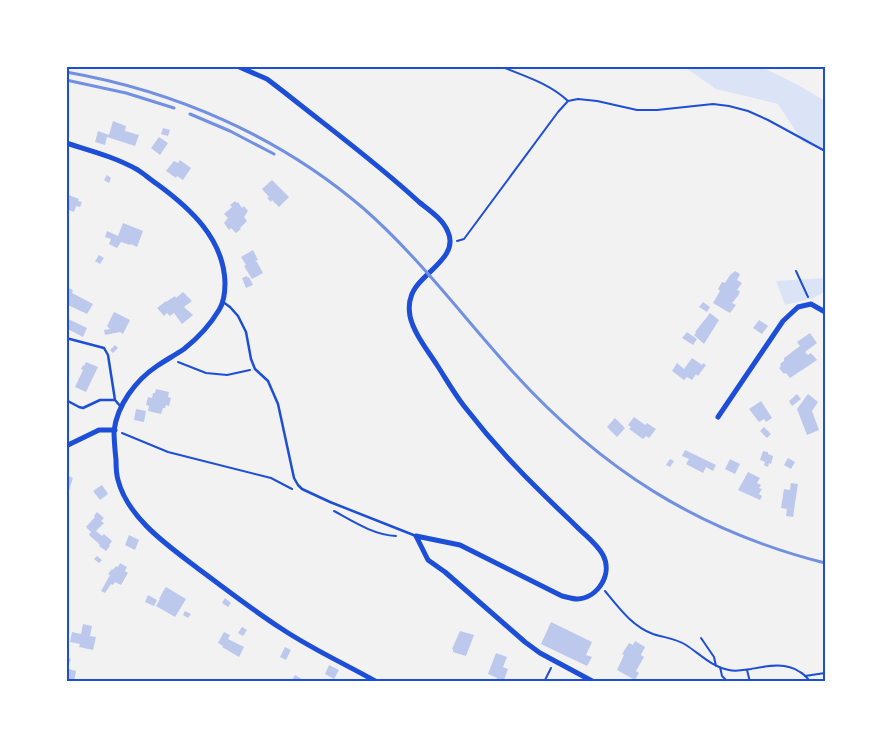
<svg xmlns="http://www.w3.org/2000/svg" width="891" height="748" font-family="Georgia,serif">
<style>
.green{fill:#dbe4f7}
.building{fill:#bdc9ec}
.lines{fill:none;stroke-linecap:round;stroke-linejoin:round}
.path{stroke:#1d4ed8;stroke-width:2}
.service{stroke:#1d4ed8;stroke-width:2.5}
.minor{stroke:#1d4ed8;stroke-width:5}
.rail{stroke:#7290e2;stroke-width:3}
.neatline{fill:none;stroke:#1d4ed8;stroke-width:2}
</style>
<rect width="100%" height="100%" fill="#f2f2f2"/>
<!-- green -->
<path class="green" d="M 683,66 L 760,66 L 798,85 L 825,101 L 825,152 L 803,142 L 778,104 L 716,89 Z
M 825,278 L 825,291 L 814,298 L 785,305 L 776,281 Z"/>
<!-- building -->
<path class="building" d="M 113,121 L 126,126 L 125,131 L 139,135 L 135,146 L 107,137 L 105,145 L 95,142 L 98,131 L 109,135 Z
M 163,128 L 170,130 L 168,136 L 161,134 Z
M 159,137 L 168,143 L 160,155 L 151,148 Z
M 180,160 L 191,168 L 183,180 L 177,176 L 176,178 L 166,171 L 174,161 L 178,163 Z
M 107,175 L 111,178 L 109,183 L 104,180 Z
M 272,180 L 289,197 L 279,207 L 272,200 L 271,202 L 267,198 L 269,197 L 262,189 Z
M 66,194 L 79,199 L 78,201 L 82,202 L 80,207 L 76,206 L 74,212 L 66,209 Z
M 235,201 L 237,203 L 238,202 L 242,208 L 244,206 L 248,211 L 244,217 L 247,221 L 240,228 L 241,229 L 236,233 L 231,228 L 229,230 L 224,223 L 228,218 L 224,214 L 232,207 L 230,205 Z
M 123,223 L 143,231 L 137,247 L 131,244 L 130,245 L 121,242 L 117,248 L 109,244 L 111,239 L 105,237 L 107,231 L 118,236 Z
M 253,250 L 258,260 L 255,261 L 257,262 L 263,273 L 252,279 L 244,266 L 246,265 L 241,257 Z
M 99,255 L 104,258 L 100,264 L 95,261 Z
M 735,271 L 740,274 L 737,280 L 742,283 L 737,290 L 740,291 L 738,296 L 732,303 L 736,305 L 730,313 L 713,303 L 720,291 L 718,289 L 722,282 L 725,283 L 730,275 Z
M 247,276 L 248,278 L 249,277 L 253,285 L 246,288 L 242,278 Z
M 66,287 L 73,290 L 72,293 L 93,304 L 87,314 L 66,304 Z
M 183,292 L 192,301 L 184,307 L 193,315 L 182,324 L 174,313 L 170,316 L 167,313 L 164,316 L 157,308 L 166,301 L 166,302 L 175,296 L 176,298 Z
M 703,302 L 710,307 L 707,312 L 699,307 Z
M 114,312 L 130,320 L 123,334 L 120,332 L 105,335 L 104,330 L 110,329 L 107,326 Z
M 710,313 L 719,320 L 704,344 L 694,335 L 696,333 L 695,332 Z
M 66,318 L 87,328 L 83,337 L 66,328 Z
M 759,320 L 768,326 L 762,334 L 753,328 Z
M 687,332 L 697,339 L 693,345 L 682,338 Z
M 810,333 L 817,343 L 805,352 L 808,355 L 811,353 L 817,360 L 790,378 L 786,373 L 784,374 L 779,368 L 781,366 L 780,364 L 784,361 L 784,358 L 800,346 L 797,342 Z
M 115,345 L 118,348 L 113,353 L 110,350 Z
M 692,358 L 702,365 L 703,363 L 706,365 L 698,376 L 696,374 L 692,380 L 687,377 L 684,380 L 672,371 L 677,363 L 684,369 Z
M 86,362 L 98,367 L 86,392 L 75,387 L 83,370 L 81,369 L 83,365 L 84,366 Z
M 156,389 L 169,392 L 168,397 L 171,398 L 169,406 L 166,405 L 165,408 L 163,408 L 161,414 L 148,411 L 149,406 L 146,405 L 148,397 L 152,398 L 153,393 L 155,393 Z
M 797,394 L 801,399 L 792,406 L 789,401 Z
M 808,394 L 818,402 L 812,411 L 819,430 L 807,435 L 797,409 Z
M 761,401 L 772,418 L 766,422 L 764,419 L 759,422 L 749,409 Z
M 136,409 L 146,411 L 144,422 L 134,420 Z
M 634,417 L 645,425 L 647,423 L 656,429 L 649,438 L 646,436 L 643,439 L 629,429 L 631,427 L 628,425 Z
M 615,418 L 625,428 L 617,437 L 607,427 Z
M 764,427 L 771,434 L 767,438 L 760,431 Z
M 685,450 L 716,465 L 713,471 L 706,467 L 703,473 L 686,464 L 689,459 L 682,456 Z
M 763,451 L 768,452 L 768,454 L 773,456 L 771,464 L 769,463 L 768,467 L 764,465 L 765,462 L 760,460 Z
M 788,458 L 795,462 L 791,469 L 784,465 Z
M 670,459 L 674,461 L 670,467 L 666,465 Z
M 730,459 L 740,464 L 735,474 L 725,469 Z
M 748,472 L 760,478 L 757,483 L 761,485 L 759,488 L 762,489 L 759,494 L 762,496 L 760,500 L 738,490 Z
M 66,475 L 73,478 L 69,490 L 66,489 Z
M 791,483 L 798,484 L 793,517 L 786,516 L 787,509 L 781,508 L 784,489 L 790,490 Z
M 102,485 L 108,494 L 100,500 L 93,491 Z
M 97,512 L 104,518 L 101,521 L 104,523 L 96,531 L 102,536 L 104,534 L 112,541 L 109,545 L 110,546 L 106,551 L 99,546 L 100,545 L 97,542 L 89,535 L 91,532 L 86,527 L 95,517 L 94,516 Z
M 129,535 L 139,540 L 135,550 L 125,545 Z
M 97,556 L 102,560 L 99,563 L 94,559 Z
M 120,563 L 127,567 L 125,571 L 128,573 L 121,585 L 115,582 L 113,585 L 111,584 L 105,593 L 101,591 L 110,575 L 108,574 L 112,569 L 113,570 L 116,566 L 118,567 Z
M 166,587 L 186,599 L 175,617 L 156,606 L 160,599 L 159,599 L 165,588 Z
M 148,595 L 157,600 L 154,606 L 145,602 Z
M 225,598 L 231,603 L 228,607 L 222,603 Z
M 185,611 L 191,614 L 188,618 L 183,615 Z
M 551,622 L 592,642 L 586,655 L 592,657 L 587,666 L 541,644 Z
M 83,624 L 92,626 L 90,636 L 96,637 L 93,650 L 79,647 L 80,644 L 70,642 L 72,632 L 81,634 Z
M 242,627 L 247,630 L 243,636 L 238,633 Z
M 460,631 L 474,635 L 466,656 L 453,652 L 453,649 L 452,649 Z
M 224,632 L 230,635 L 228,639 L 244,647 L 239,657 L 222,647 L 223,646 L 218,643 Z
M 635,641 L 645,647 L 641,655 L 644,657 L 636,671 L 639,673 L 635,680 L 617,670 L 624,655 L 622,654 L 629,643 L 633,645 Z
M 285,647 L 291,650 L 286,660 L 280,657 Z
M 496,653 L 507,657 L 503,667 L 508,669 L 504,680 L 503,680 L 502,682 L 496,682 L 497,678 L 488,674 Z
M 66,657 L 71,659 L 66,670 Z
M 329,665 L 339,670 L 334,679 L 325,674 Z
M 69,669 L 76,671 L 74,682 L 66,682 L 66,673 L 67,673 Z
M 295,675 L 307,682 L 291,682 Z"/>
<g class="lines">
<!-- path -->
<path class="path" d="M 500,66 C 524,76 549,83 568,101
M 457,241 L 464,239 L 558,112 L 568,101 L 578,99 L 597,101 L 637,110 L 657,110 L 713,104 L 729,106 L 748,111 L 768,120 L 825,151
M 796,271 L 808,297
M 178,362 L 206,373 L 227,375 L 250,370
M 122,433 L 168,452 L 271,478 L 292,489
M 334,511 C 354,522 374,535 396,536
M 605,591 C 619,608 632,626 653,634 C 665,638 675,638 686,645 C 700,654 712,667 729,670 C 736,672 744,670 751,669 C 768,666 785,662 800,672 C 804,674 808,679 811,682
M 701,638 L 714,657 L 716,666
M 720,667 L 722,676 L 728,682
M 747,670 L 750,682
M 805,676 L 825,673
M 544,682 L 551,668"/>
<!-- service -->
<path class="service" d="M 223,302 L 230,307 L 238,316 L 246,332 L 251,359 L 255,369 L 268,381 L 278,404 L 294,478 L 298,485 L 302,489 L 330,502 L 416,536
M 66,338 L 104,348 L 108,355 L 115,400 L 121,407
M 66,400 L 79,407 L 83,408 L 100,400 L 115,400"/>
<!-- minor -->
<path class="minor" d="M 237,66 L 267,79 L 284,92 C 329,128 377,163 419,202 C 429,210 443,219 448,232 C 460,259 417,274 411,297 C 409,302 409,310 410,316 C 413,332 428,351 437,365 C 446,379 454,393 464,406 C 488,437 514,466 542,493 C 554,505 566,516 577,527 C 586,536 597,544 603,555 C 613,574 598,598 577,599 C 573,599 567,597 562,596 L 460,545 L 416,536
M 66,143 C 91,151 115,157 138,170 C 144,174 151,180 157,184 C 190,208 224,239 225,283 C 225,292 224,302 219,310 C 210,325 198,338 184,349 C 175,355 166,360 157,366 C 136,380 117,405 114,431 C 114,441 115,450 116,460 C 116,466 116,473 118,480 C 128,519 170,547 200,570 C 227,590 254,611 282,629 C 312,649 345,664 377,682
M 718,417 L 783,321 L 798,307 L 811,304 L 825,312
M 66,446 L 99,430 L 115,430
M 416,536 L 428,560 L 445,572 L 525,642 L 540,653 L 594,682"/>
<!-- rail -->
<path class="rail" d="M 66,72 C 175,91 279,136 363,208 C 419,257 463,317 513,372 C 601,469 698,531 825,563
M 66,80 L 126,93 L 174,108
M 190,114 L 230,131 L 274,154"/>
</g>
<!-- border -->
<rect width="891" height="748" fill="none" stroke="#ffffff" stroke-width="135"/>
<rect x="68" y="68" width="756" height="612" class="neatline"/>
</svg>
